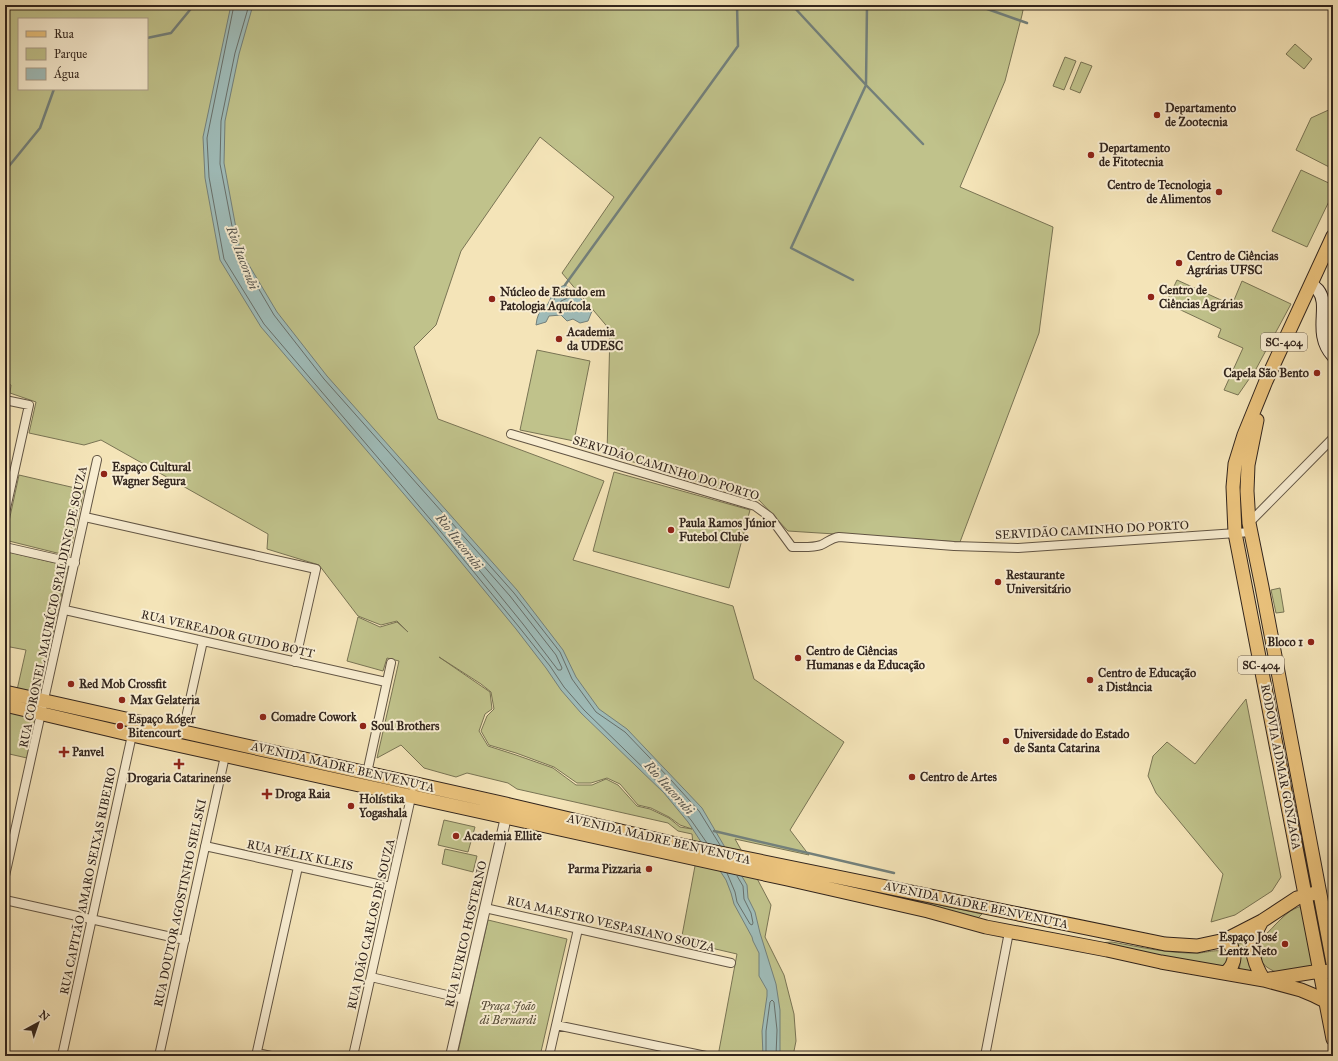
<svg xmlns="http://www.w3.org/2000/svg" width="1338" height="1061" font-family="'IM FELL Great Primer',serif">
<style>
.green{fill:#c0c28b;stroke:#797454;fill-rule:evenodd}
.water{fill:#9fbcb9;stroke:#73807b}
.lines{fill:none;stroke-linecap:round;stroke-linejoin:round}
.shore{stroke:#68706b;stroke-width:1}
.stream{stroke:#73807b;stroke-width:2.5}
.minor-casing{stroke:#625544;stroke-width:10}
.tertiary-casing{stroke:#625544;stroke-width:12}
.secondary-casing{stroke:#32251d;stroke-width:14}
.primary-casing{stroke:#32251d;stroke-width:15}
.minor{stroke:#f8edd1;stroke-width:8}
.tertiary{stroke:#f8edd1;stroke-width:10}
.secondary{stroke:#f8edd1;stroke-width:12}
.primary{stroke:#eac27c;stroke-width:13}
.poi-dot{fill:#8f2418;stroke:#f8edd1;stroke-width:1.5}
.labels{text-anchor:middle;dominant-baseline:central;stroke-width:4;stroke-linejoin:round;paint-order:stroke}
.shield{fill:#f8edd1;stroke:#6d6153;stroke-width:1}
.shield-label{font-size:11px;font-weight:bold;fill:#32251d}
.poi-label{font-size:12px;font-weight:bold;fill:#32251d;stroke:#f8edd1;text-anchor:start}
.street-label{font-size:12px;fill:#32251d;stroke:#f8edd1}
.park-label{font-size:12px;font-style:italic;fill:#564c38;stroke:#f8edd1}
.water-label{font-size:13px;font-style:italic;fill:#53524c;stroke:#f8edd1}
</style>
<rect width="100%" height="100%" fill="#f4e4b8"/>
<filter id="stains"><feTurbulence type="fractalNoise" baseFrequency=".005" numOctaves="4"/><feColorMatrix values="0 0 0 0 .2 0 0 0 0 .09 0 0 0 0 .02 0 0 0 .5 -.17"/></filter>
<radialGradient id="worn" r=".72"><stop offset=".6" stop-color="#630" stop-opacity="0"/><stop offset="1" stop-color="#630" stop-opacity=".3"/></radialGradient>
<!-- green -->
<path class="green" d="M 5,5 L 1024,5 L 1022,15 L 1005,81 L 960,187 L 1053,227 L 1039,333 L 960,542 L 788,531 L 759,500 L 607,454 L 610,330 L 562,273 L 614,197 L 540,137 L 461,251 L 436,325 L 414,347 L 438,419 L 604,481 L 573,560 L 733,606 L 754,679 L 844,742 L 790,830 L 809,855 L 735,839 L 749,864 L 982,914 L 978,918 L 752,869 L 771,905 L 765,937 L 784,975 L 794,1014 L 796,1041 L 793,1056 L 718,1056 L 737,954 L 681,941 L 695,866 L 692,834 L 678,831 L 668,823 L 517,789 L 508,783 L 467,773 L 456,777 L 424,768 L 401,745 L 377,758 L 399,661 L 387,658 L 383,671 L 347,661 L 358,617 L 380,627 L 397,622 L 408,632 L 397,621 L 381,625 L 358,616 L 319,565 L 267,549 L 268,534 L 101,440 L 84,445 L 29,433 L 36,402 L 10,393 L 11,385 L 5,383 ZM 19,19 L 147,19 L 147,89 L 19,89 ZM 439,657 L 481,684 L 491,692 L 494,709 L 487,716 L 481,731 L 489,745 L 516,753 L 554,767 L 577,783 L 591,783 L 607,778 L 620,784 L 638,805 L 651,808 L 669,817 L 680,825 L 692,829 L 680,827 L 669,818 L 650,809 L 637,806 L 618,785 L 606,779 L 592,785 L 576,785 L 553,768 L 516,755 L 488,746 L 479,731 L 485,714 L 492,709 L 490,692 Z
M 1295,44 L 1312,59 L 1304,69 L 1286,54 Z
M 1065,57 L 1076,61 L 1064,90 L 1053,86 Z
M 1081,62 L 1092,66 L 1080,93 L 1070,89 Z
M 1333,108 L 1333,169 L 1296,150 L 1311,118 Z
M 1301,170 L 1333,185 L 1333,193 L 1307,247 L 1272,231 Z
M 1177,280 L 1232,305 L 1242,281 L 1291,304 L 1256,369 L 1238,395 L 1224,390 L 1243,348 L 1218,337 L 1221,329 L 1166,303 Z
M 537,350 L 590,361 L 574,441 L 520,430 Z
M 614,472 L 750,510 L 729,588 L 593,551 Z
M 19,475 L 84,490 L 69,556 L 5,540 Z
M 5,551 L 68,566 L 39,695 L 17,690 L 26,650 L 5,646 Z
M 1280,588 L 1284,612 L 1276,613 L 1271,590 Z
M 1246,699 L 1281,877 L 1272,891 L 1235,915 L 1211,922 L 1223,874 L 1156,793 L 1148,776 L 1153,756 L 1167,742 L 1195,764 Z
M 5,711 L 36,718 L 27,758 L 5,753 Z
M 444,820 L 475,827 L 468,852 L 438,845 Z
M 445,849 L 477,856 L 473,872 L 442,864 Z
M 1302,906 L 1313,967 C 1306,969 1290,975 1283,974 C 1265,970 1252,958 1262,939 C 1265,934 1271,930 1275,925 C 1283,917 1290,909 1302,906 Z
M 488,920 L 567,939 L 540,1056 L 457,1056 Z
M 1112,942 C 1140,947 1170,954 1199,953 C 1211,952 1221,947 1231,956 L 1224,967 L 1084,944 Z
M 1245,942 L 1246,954 L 1253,970 L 1249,971 L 1239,970 C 1242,958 1239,954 1233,945 Z"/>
<!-- water -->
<path class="water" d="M 231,5 L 253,5 L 239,54 L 225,121 L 224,163 L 240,250 L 277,312 L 327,376 L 517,590 L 563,650 L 576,677 L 599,709 L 627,729 L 702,808 L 747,885 L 748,898 L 755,912 L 760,933 L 776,984 L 780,1010 L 780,1056 L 763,1056 L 762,1031 L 767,996 L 767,990 L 759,976 L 759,953 L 753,941 L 752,937 L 734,904 L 731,893 L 726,880 L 688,822 L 664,793 L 581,713 L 561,690 L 546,668 L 516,629 L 433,528 L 261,327 L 220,260 L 205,178 L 203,137 Z
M 565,285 L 575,292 L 592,311 L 588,321 L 580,323 L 573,319 L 567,321 L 561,315 L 549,316 L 546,322 L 536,325 L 537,319 L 540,310 L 548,304 L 555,289 Z"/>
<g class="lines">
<!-- shore -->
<path class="shore" d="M 234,5 L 207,138 L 209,177 L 224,259 L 264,324 L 436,526 L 519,627 L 550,666 L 564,687 L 584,710 L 667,791 L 691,820 L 707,843
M 249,5 L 235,53 L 221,121 L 220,164 L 237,252 L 274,315 L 324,379 L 514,593 L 560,652 L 572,679 L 596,712 L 625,732 L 671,780 L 699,811 L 720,845
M 564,290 L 570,294 L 570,297 L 561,301 L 560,311 L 549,311 L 549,309 L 558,292 Z
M 449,530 L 452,530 L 510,596 L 556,655 L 562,668 L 561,670 L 558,670 L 523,624 L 449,533 Z
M 727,873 L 735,892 L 737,902 L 750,924 L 752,925 L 753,923 L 751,913 L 744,899 L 743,886 L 737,876
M 766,1056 L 766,1031 L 770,1002 L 772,1000 L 774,1002 L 777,1030 L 776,1056"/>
<!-- stream -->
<path class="stream" d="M 792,5 L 866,85 L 791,248 L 853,280
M 867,5 L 866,85 L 923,144
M 976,5 L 1027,23
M 147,38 L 171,33 L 194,5
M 5,171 L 40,128 L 54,89
M 565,285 L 738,46 L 737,5
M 714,831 L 894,873"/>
<defs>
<path id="minor" d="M 5,400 L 29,405 L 5,513
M 511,434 L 755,506 L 770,517 L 792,547 C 801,547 813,548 821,545 C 828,542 831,538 839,537 L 954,546 L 1018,548 L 1251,532
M 85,517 L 316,569 L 295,662
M 1249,523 L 1333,438
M 5,547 L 75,563
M 65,610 L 386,682
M 183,731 L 203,641
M 367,773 L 391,663
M 205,846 L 391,887
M 5,876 L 97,460
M 5,900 L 185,940
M 485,908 L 731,963
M 371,977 L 464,999
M 556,1025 L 706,1056
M 257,1053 L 271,1056
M 62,1056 L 132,735
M 159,1056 L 225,756
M 256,1056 L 298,867
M 353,1056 L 412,793
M 549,1056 L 578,929
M 985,1056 L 1009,932"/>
<path id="tertiary" d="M 451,1056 L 506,817"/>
<path id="secondary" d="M 1311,284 C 1314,286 1316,288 1318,290 C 1331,306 1312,333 1333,356"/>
<path id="primary" d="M 1333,236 L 1266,381 L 1244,435 L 1235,464 L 1233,487 L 1235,533 L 1333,1039
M 1257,420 L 1248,465 L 1247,491 L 1249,523 L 1262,587 L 1333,963
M 5,692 L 510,805 L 676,844 L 1165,944 L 1197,946 L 1225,940 L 1262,921 L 1297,898 L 1319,892
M 5,705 L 132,735 L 787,879 L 928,911 L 986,927 L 1107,950 L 1161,962 L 1264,980 L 1301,990 L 1313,995 L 1325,1001
M 1262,921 C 1249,943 1250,958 1264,980
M 1225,940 C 1237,949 1237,963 1226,972
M 1270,979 L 1320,971 L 1333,972"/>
</defs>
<!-- minor casing -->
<use href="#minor" class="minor-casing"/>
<!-- tertiary casing -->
<use href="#tertiary" class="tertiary-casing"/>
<!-- secondary casing -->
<use href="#secondary" class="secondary-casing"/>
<!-- primary casing -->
<use href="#primary" class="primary-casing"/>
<!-- minor -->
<use href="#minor" class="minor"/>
<!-- tertiary -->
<use href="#tertiary" class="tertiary"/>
<!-- secondary -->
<use href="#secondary" class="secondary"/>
<!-- primary -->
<use href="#primary" class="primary"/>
</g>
<!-- markers -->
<g class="poi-dot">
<circle cx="1157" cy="115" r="4"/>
<circle cx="1091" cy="155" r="4"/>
<circle cx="1219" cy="192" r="4"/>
<circle cx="1179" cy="263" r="4"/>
<circle cx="1151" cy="297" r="4"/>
<circle cx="492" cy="299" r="4"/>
<circle cx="559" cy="339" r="4"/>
<circle cx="1317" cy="373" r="4"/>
<circle cx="104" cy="474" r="4"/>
<circle cx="671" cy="530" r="4"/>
<circle cx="998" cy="582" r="4"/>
<circle cx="1311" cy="642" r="4"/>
<circle cx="798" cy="658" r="4"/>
<circle cx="1090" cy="680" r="4"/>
<circle cx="71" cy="684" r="4"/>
<circle cx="122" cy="700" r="4"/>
<circle cx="263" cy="717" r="4"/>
<circle cx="120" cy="726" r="4"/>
<circle cx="363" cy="726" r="4"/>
<circle cx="1006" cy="741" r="4"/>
<path d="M62 746h4v4h4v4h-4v4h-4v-4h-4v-4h4z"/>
<path d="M177 758h4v4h4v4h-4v4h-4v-4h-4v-4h4z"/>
<circle cx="912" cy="777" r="4"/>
<path d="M265 788h4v4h4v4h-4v4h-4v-4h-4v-4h4z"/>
<circle cx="351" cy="806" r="4"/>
<circle cx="456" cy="836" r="4"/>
<circle cx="649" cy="869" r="4"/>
<circle cx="1285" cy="944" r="4"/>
</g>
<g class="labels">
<!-- shield labels -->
<g class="shield">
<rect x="1261" y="333" width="46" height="18" rx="3"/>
<rect x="1238" y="656" width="46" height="18" rx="3"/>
</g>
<g class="shield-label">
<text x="1284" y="342">SC-404</text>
<text x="1261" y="665">SC-404</text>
</g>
<!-- poi labels -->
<g class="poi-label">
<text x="1165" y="108">Departamento<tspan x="1165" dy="14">de Zootecnia</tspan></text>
<text x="1099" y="148">Departamento<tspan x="1099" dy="14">de Fitotecnia</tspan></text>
<text x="1211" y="185" text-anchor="end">Centro de Tecnologia<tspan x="1211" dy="14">de Alimentos</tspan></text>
<text x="1187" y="256">Centro de Ciências<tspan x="1187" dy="14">Agrárias UFSC</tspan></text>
<text x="1159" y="290">Centro de<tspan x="1159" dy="14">Ciências Agrárias</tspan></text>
<text x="500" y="292">Núcleo de Estudo em<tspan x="500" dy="14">Patologia Aquícola</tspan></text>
<text x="567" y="332">Academia<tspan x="567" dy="14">da UDESC</tspan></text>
<text x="1309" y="373" text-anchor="end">Capela São Bento</text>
<text x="112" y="467">Espaço Cultural<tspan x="112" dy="14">Wagner Segura</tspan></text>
<text x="679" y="523">Paula Ramos Júnior<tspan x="679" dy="14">Futebol Clube</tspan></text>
<text x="1006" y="575">Restaurante<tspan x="1006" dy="14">Universitário</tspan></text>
<text x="1303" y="642" text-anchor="end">Bloco 1</text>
<text x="806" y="651">Centro de Ciências<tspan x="806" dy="14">Humanas e da Educação</tspan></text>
<text x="1098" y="673">Centro de Educação<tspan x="1098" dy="14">a Distância</tspan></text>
<text x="79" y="684">Red Mob Crossfit</text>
<text x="130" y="700">Max Gelateria</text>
<text x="271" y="717">Comadre Cowork</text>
<text x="128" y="719">Espaço Róger<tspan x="128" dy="14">Bitencourt</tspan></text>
<text x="371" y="726">Soul Brothers</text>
<text x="1014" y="734">Universidade do Estado<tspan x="1014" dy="14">de Santa Catarina</tspan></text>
<text x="72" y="752">Panvel</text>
<text x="920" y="777">Centro de Artes</text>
<text x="179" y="778" text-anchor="middle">Drogaria Catarinense</text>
<text x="275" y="794">Droga Raia</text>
<text x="359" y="799">Holístika<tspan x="359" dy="14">Yogashala</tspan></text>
<text x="464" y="836">Academia Ellite</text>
<text x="641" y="869" text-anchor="end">Parma Pizzaria</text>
<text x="1277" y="937" text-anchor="end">Espaço José<tspan x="1277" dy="14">Lentz Neto</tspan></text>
</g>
<!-- street labels -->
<g class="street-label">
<text transform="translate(666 468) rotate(17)">SERVIDÃO CAMINHO DO PORTO</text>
<text transform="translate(1092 530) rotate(-3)">SERVIDÃO CAMINHO DO PORTO</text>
<text transform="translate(53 607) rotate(-78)">RUA CORONEL MAURÍCIO SPALDING DE SOUZA</text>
<text transform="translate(228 634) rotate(13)">RUA VEREADOR GUIDO BOTT</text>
<text transform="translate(343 767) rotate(13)">AVENIDA MADRE BENVENUTA</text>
<text transform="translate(1281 767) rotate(79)">RODOVIA ADMAR GONZAGA</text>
<text transform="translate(659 839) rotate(13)">AVENIDA MADRE BENVENUTA</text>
<text transform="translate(300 855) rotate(12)">RUA FÉLIX KLEIS</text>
<text transform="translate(88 881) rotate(-78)">RUA CAPITÃO AMARO SEIXAS RIBEIRO</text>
<text transform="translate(180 903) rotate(-78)">RUA DOUTOR AGOSTINHO SIELSKI</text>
<text transform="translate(976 905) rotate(12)">AVENIDA MADRE BENVENUTA</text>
<text transform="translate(371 924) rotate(-77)">RUA JOÃO CARLOS DE SOUZA</text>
<text transform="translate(611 924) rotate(13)">RUA MAESTRO VESPASIANO SOUZA</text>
<text transform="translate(466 934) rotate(-77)">RUA EURICO HOSTERNO</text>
</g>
<!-- park labels -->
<g class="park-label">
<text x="508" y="1006">Praça João<tspan x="508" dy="14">di Bernardi</tspan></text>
</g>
<!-- water labels -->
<g class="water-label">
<text transform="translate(242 258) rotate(69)">Rio Itacorubi</text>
<text transform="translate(459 542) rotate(52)">Rio Itacorubi</text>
<text transform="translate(669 788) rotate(48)">Rio Itacorubi</text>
</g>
</g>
<!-- margin -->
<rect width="1338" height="1061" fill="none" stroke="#f4e4b8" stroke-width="20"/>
<rect x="6" y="6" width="1326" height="1049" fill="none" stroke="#32251d" stroke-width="2"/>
<rect x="10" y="10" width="1318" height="1041" fill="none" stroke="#32251d"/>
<!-- legend -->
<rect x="18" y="18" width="130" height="72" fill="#f8edd1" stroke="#a99d89"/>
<rect x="26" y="31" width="20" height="6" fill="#eac27c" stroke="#a99d89"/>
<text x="54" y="38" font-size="12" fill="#32251d">Rua</text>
<rect x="26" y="48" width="20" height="12" fill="#c0c28b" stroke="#a99d89"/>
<text x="54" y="58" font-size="12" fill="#32251d">Parque</text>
<rect x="26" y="68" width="20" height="12" fill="#9fbcb9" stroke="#a99d89"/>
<text x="54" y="78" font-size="12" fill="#32251d">Água</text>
<!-- north arrow -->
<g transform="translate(38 1023) rotate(40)" stroke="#f8edd1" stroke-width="3" paint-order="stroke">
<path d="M0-3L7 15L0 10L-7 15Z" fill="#32251d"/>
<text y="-6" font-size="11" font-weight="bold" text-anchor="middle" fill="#32251d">N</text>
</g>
<rect width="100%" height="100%" filter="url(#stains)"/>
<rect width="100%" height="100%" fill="url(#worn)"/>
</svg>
